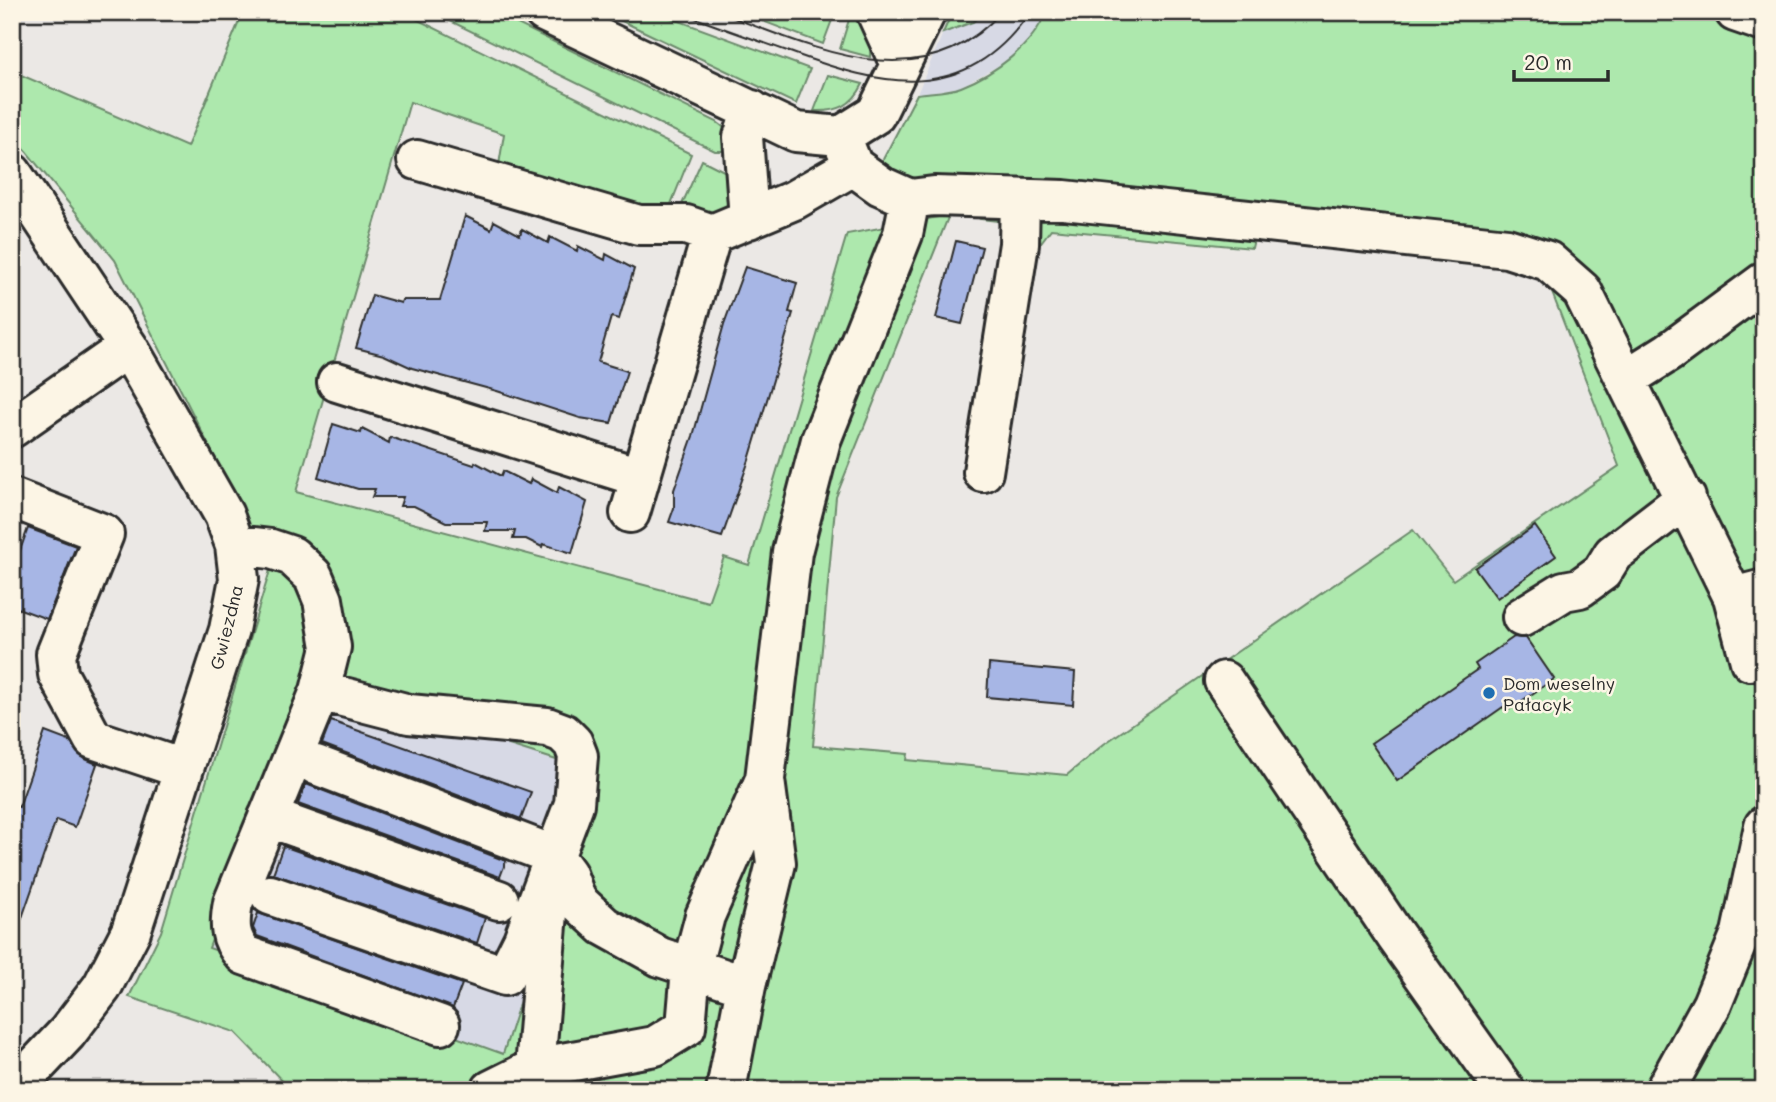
<svg xmlns="http://www.w3.org/2000/svg" width="1776" height="1102" font-family="Mali,sans-serif">
<style>
.built{fill:#d7d9e5}
.green{fill:#ade8ad;stroke:#6c8a6c;stroke-width:2;fill-rule:evenodd}
.building{fill:#a7b6e5;stroke:#2b2b2b;stroke-width:2}
.lines{fill:none;stroke-linecap:round;stroke-linejoin:round}
.minor-casing{stroke:#2b2b2b;stroke-width:44}
.minor{stroke:#fcf5e5;stroke-width:38}
.tram{stroke:#2b2b2b;stroke-width:2}
.poi-dot{fill:#1f6fb2;stroke:#fcf5e5;stroke-width:2.5}
.labels{text-anchor:middle;dominant-baseline:central;stroke-width:5;stroke-linejoin:round;paint-order:stroke}
.street-label{font-size:18px;fill:#2b2b2b;stroke:#fcf5e5}
.poi-label{font-size:18px;fill:#2b2b2b;stroke:#fcf5e5;text-anchor:start}
</style>
<rect width="100%" height="100%" fill="#ebe8e5"/>
<filter id="ink" filterUnits="userSpaceOnUse"><feTurbulence type="fractalNoise" baseFrequency=".0143" numOctaves="2"/><feDisplacementMap in="SourceGraphic" scale="14" xChannelSelector="R" yChannelSelector="G"/><feConvolveMatrix kernelMatrix="1 2 1 2 8 2 1 2 1" color-interpolation-filters="sRGB"/></filter>
<g filter="url(#ink)">
<!-- built -->
<path class="built" d="M 984,12 L 1046,12 L 1040,28 L 1007,61 L 960,87 L 917,94 L 943,33 L 973,22 Z
M 308,681 L 594,773 L 503,1054 L 209,948 Z"/>
<!-- green -->
<path class="green" d="M 243,12 L 402,12 L 691,154 L 669,209 L 640,212 L 498,171 L 504,134 L 410,102 L 296,492 L 708,602 L 724,557 L 749,565 L 847,234 L 949,215 L 836,497 L 813,746 L 908,754 L 907,760 L 1067,775 L 1104,744 L 1413,530 L 1453,580 L 1619,466 L 1544,272 L 1254,239 L 1252,248 L 1051,229 L 1039,245 L 1003,241 L 998,221 L 980,219 L 988,189 L 914,184 L 877,171 L 917,94 C 931,92 948,92 961,87 C 994,74 1033,46 1046,12 L 1764,12 L 1764,1090 L 291,1090 L 235,1032 L 129,997 L 161,932 L 281,534 L 249,525 L 115,260 L 12,134 L 12,71 L 187,147 ZM 308,681 L 594,772 L 503,1054 L 209,948 Z
M 432,12 L 493,12 L 717,122 L 727,130 L 725,151 L 715,151 Z
M 603,12 L 655,12 L 810,69 L 796,104 Z
M 739,12 L 835,12 L 823,44 Z
M 952,12 L 984,12 L 973,22 L 943,33 Z
M 851,13 C 867,23 871,38 870,57 L 840,49 Z
M 828,75 L 863,84 C 852,106 838,112 814,111 Z
M 702,160 L 740,179 L 737,205 L 723,217 L 679,211 Z"/>
<!-- building -->
<path class="building" d="M 465,216 L 491,229 L 494,221 L 520,235 L 522,229 L 548,243 L 550,237 L 577,251 L 578,246 L 605,260 L 606,254 L 634,269 L 619,319 L 611,317 L 598,362 L 627,371 L 611,423 L 580,418 L 497,391 L 412,368 L 384,355 L 356,348 L 372,295 L 401,303 L 402,300 L 440,300 Z
M 956,241 L 982,247 L 962,324 L 936,318 Z
M 745,267 L 797,283 L 789,312 L 793,313 L 749,460 L 722,537 L 669,522 L 674,508 L 674,490 L 693,436 L 724,324 Z
M 333,424 L 361,433 L 362,429 L 389,443 L 390,437 L 474,465 L 475,462 L 501,476 L 503,471 L 529,484 L 531,479 L 557,493 L 559,487 L 587,502 L 572,553 L 543,544 L 542,547 L 526,539 L 513,539 L 515,531 L 485,531 L 487,522 L 446,522 L 414,506 L 400,506 L 403,497 L 372,497 L 375,489 L 358,489 L 318,477 Z
M 1535,526 L 1556,556 L 1497,598 L 1475,568 Z
M 28,528 L 76,546 L 47,619 L 12,606 L 12,573 Z
M 1514,637 L 1526,638 L 1554,679 L 1507,711 L 1503,707 L 1397,781 L 1371,743 L 1478,669 L 1475,664 Z
M 989,664 L 1075,672 L 1073,705 L 987,697 Z
M 331,721 L 531,792 L 521,819 L 322,744 Z
M 45,732 L 69,741 L 85,759 L 97,764 L 75,827 L 56,820 L 16,935 L 12,934 L 12,805 L 19,807 Z
M 306,784 L 506,861 L 500,877 L 298,804 Z
M 283,846 L 485,918 L 477,943 L 273,874 Z
M 258,913 L 462,984 L 453,1008 L 257,936 L 253,928 Z"/>
<g class="lines">
<defs>
<path id="minor" d="M 544,12 L 796,132 L 841,136 L 876,114 L 926,12
M 876,12 L 899,62
M 1735,12 L 1764,22
M 841,136 L 853,166 L 881,186 L 910,199 L 934,196 L 1064,200 L 1507,248 L 1548,261 L 1582,291 L 1733,597 L 1750,661
M 417,160 L 639,225 L 686,225 L 712,234 L 794,200 L 853,166
M 12,173 L 128,347 L 224,515 L 235,545 L 239,579 L 229,630 L 131,931 L 102,987 L 67,1033 L 13,1090
M 749,219 L 743,137 L 752,110
M 1626,379 L 1669,352 L 1764,282
M 337,382 L 639,477
M 12,428 L 128,347
M 983,472 L 1019,244 L 1020,199
M 12,498 L 104,534 L 56,654 L 58,674 L 93,739 L 183,769
M 630,513 L 712,234
M 235,545 L 271,549 L 292,556 L 313,576 L 323,600 L 331,647 L 320,691 L 233,903 C 229,924 229,939 244,955 L 440,1025
M 1733,597 L 1764,589
M 1522,617 L 1564,591 L 1580,588 L 1602,572 L 1613,554 L 1686,498
M 1224,681 L 1395,935 L 1505,1090
M 316,765 L 553,855 L 567,874 L 577,901 L 604,926 L 660,957 L 746,986
M 268,817 L 499,900
M 270,895 L 505,976 L 523,940 L 574,804 L 578,756 L 573,743 L 563,733 L 547,727 L 409,714 L 320,691
M 491,1090 L 535,1068 L 655,1046 L 686,1027 L 691,969 L 705,916 L 765,779 L 792,552 L 821,440 L 903,234 L 910,199
M 537,1090 L 535,1068 L 548,913 L 541,906
M 726,1090 L 746,986 L 776,863 L 765,780
M 1665,1090 L 1712,1004 L 1741,933 L 1764,826"/>
</defs>
<!-- minor casing -->
<use href="#minor" class="minor-casing"/>
<!-- minor -->
<use href="#minor" class="minor"/>
<!-- tram -->
<path class="tram" d="M 679,12 C 716,26 753,39 790,52 C 882,86 964,107 1030,12
M 718,12 C 811,46 921,103 1001,12"/>
</g>
</g>
<!-- markers -->
<circle class="poi-dot" cx="1489" cy="693" r="7"/>
<g class="labels">
<!-- street labels -->
<g class="street-label">
<text transform="translate(226 627) rotate(-76)">Gwiezdna</text>
</g>
<!-- poi labels -->
<g class="poi-label">
<text x="1503" y="683">Dom weselny<tspan x="1503" dy="21">Pałacyk</tspan></text>
</g>
</g>
<!-- margin -->
<rect width="1776" height="1102" fill="none" stroke="#fcf5e5" stroke-width="42"/>
<rect x="21" y="21" width="1734" height="1060" fill="none" stroke="#2b2b2b" stroke-width="2.5" filter="url(#ink)"/>
<!-- scale -->
<path d="M1514 70v10h94v-10" fill="none" stroke="#2b2b2b" stroke-width="3.5"/>
<text x="1524" y="70" font-size="21" fill="#2b2b2b" stroke="#fcf5e5" stroke-width="5" paint-order="stroke">20 m</text>
</svg>
